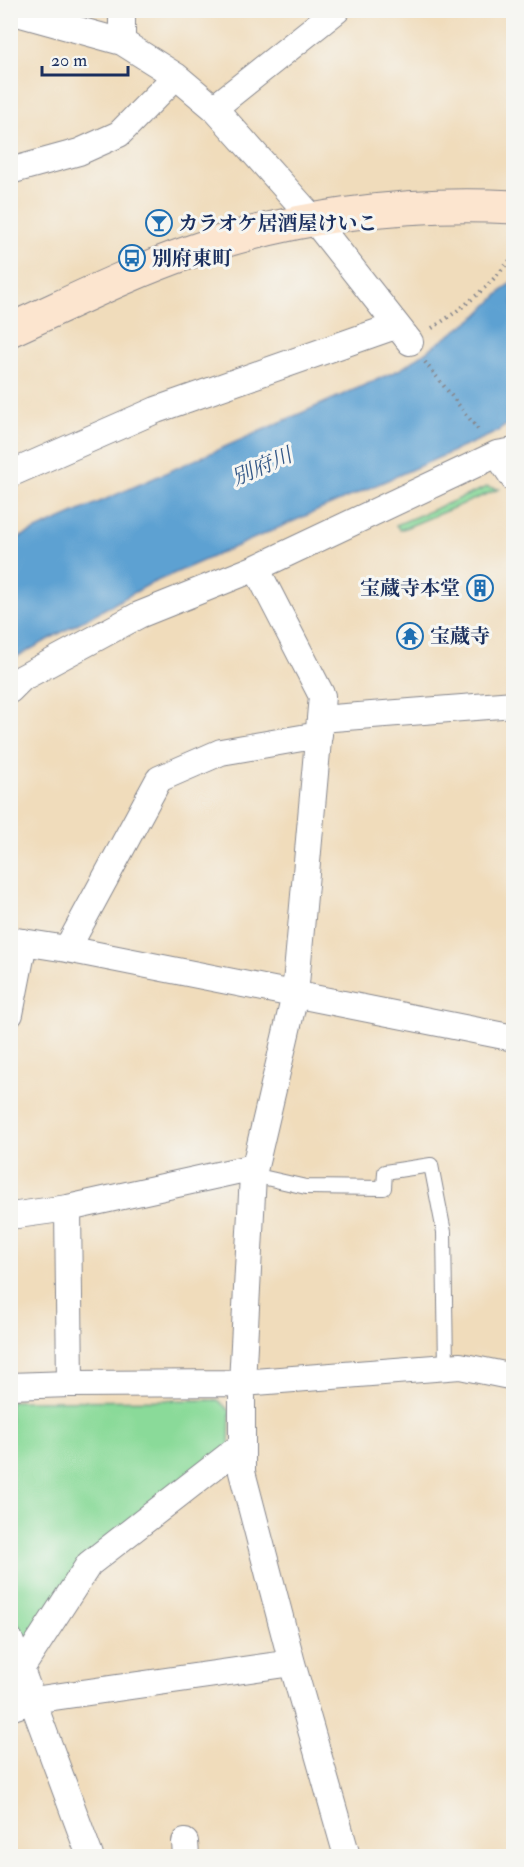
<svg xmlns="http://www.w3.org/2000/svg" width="524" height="1867" font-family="'IM FELL Double Pica','Noto Serif JP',serif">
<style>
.green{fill:#8ada99;stroke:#52847c;stroke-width:1.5}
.water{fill:#5da1d2;stroke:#3c6898;stroke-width:1.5}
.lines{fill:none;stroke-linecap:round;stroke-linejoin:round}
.lane-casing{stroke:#86868c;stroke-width:16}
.street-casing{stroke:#86868c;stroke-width:28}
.secondary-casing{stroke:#86868c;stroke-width:35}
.path{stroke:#86868c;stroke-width:4;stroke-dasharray:1.5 4.5;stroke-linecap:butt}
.lane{stroke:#fff;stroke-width:14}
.street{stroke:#fff;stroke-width:26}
.secondary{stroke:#fce5cf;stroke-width:33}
.labels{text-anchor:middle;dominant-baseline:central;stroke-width:6;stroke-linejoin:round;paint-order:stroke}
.poi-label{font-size:20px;font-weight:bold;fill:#1b2f5e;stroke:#f6f6f2;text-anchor:start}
.water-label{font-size:21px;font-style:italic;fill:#325787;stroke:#f6f6f2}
</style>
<rect width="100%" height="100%" fill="#f6f6f2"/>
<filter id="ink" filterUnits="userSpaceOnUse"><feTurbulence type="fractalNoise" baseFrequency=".0167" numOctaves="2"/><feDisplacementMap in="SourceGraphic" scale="12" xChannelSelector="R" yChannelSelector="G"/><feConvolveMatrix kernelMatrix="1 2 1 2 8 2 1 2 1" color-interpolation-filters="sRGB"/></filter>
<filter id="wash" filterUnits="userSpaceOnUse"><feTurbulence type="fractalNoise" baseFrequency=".008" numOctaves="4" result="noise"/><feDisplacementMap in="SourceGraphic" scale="24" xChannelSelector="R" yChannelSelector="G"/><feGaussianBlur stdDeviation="1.35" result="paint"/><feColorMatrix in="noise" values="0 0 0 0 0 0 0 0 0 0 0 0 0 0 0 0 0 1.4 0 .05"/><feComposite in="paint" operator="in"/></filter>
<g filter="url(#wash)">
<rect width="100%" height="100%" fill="#f0dcbb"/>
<!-- green -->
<path class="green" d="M 487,487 L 499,489 L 400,530 L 396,525 Z
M 218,1400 L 230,1411 L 229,1451 L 153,1505 L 25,1645 L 11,1603 L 10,1401 Z"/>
<!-- water -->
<path class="water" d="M 513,280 L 513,420 L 495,433 L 150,584 L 11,660 L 11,541 L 401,369 L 478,315 Z"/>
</g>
<g filter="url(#ink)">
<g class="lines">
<defs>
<path id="lane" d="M 253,1175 L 306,1187 L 384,1188 L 385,1172 L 431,1165 L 444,1232 L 446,1367"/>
<path id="street" d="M 10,11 L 122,42 L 176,76 L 214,108 L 314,220 L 410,342
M 122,42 L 122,10
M 214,108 L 337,10
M 10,171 L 79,152 L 119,134 L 176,76
M 497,454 L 514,479
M 10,474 L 156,410 L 395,326
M 256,568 L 322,696 L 295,995 L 253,1175 L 242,1383 L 242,1472 L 292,1663 L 347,1856
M 10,690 L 22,678 L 139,615 L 256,568 L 497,454 L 514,451
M 320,719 L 514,704
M 10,940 L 67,949 L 514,1038
M 67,949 L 159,779 L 221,752 L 319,735
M 10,1014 L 24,942
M 68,1208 L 70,1384
M 10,1216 L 68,1208 L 254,1167
M 10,1386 L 70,1384 L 242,1383 L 460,1366 L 514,1377
M 10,1640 L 90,1856
M 21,1669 L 89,1564 L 242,1445
M 10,1708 L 33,1700 L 292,1663
M 185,1842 L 186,1856"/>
<path id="secondary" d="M 10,330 C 70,303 129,273 190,252 C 293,216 405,201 514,207"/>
</defs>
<!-- lane casing -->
<use href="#lane" class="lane-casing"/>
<!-- street casing -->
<use href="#street" class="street-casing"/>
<!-- secondary casing -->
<use href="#secondary" class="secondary-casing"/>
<!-- path -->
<path class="path" d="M 432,328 C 464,308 491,285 514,255
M 425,362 L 480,432"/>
<!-- lane -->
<use href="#lane" class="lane"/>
<!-- street -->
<use href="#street" class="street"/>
<!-- secondary -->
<use href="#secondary" class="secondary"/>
</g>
</g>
<!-- icons -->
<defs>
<symbol id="bar-ring" viewBox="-11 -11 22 22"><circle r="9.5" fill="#f6f6f2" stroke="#1f6fb2" stroke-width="1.5"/><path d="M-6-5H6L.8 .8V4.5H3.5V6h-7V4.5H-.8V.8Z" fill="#1f6fb2"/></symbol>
<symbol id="bus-ring" viewBox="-11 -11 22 22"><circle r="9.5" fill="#f6f6f2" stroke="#1f6fb2" stroke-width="1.5"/><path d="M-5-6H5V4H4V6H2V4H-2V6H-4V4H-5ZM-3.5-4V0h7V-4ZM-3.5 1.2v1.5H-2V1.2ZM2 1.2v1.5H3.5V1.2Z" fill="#1f6fb2"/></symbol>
<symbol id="building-ring" viewBox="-11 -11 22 22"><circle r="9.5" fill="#f6f6f2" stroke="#1f6fb2" stroke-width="1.5"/><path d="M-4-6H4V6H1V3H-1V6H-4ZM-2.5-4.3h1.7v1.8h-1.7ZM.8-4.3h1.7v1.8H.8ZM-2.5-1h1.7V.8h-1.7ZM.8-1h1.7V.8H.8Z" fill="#1f6fb2"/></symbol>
<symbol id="temple-ring" viewBox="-11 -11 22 22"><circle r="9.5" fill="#f6f6f2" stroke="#1f6fb2" stroke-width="1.5"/><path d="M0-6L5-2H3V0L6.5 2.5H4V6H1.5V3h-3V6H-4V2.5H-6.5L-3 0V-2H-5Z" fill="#1f6fb2"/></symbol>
</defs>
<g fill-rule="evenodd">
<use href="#bar-ring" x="144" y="208" width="30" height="30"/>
<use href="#bus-ring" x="117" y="243" width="30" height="30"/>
<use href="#building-ring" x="465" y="573" width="30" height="30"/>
<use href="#temple-ring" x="395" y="621" width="30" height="30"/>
</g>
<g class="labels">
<!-- poi labels -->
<g class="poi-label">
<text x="178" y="223">カラオケ居酒屋けいこ</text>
<text x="152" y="258">別府東町</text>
<text x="460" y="588" text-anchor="end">宝蔵寺本堂</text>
<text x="430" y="636">宝蔵寺</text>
</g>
<!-- water labels -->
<g class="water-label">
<text transform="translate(262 467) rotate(-24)">別府川</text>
</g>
</g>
<!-- margin -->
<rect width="524" height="1867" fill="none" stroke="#f6f6f2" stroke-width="36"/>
<!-- scale -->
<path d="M42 66v9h86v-9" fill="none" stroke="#1b2f5e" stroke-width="3"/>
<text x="51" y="66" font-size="18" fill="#1b2f5e" stroke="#f6f6f2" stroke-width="4.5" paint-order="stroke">20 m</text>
</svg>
